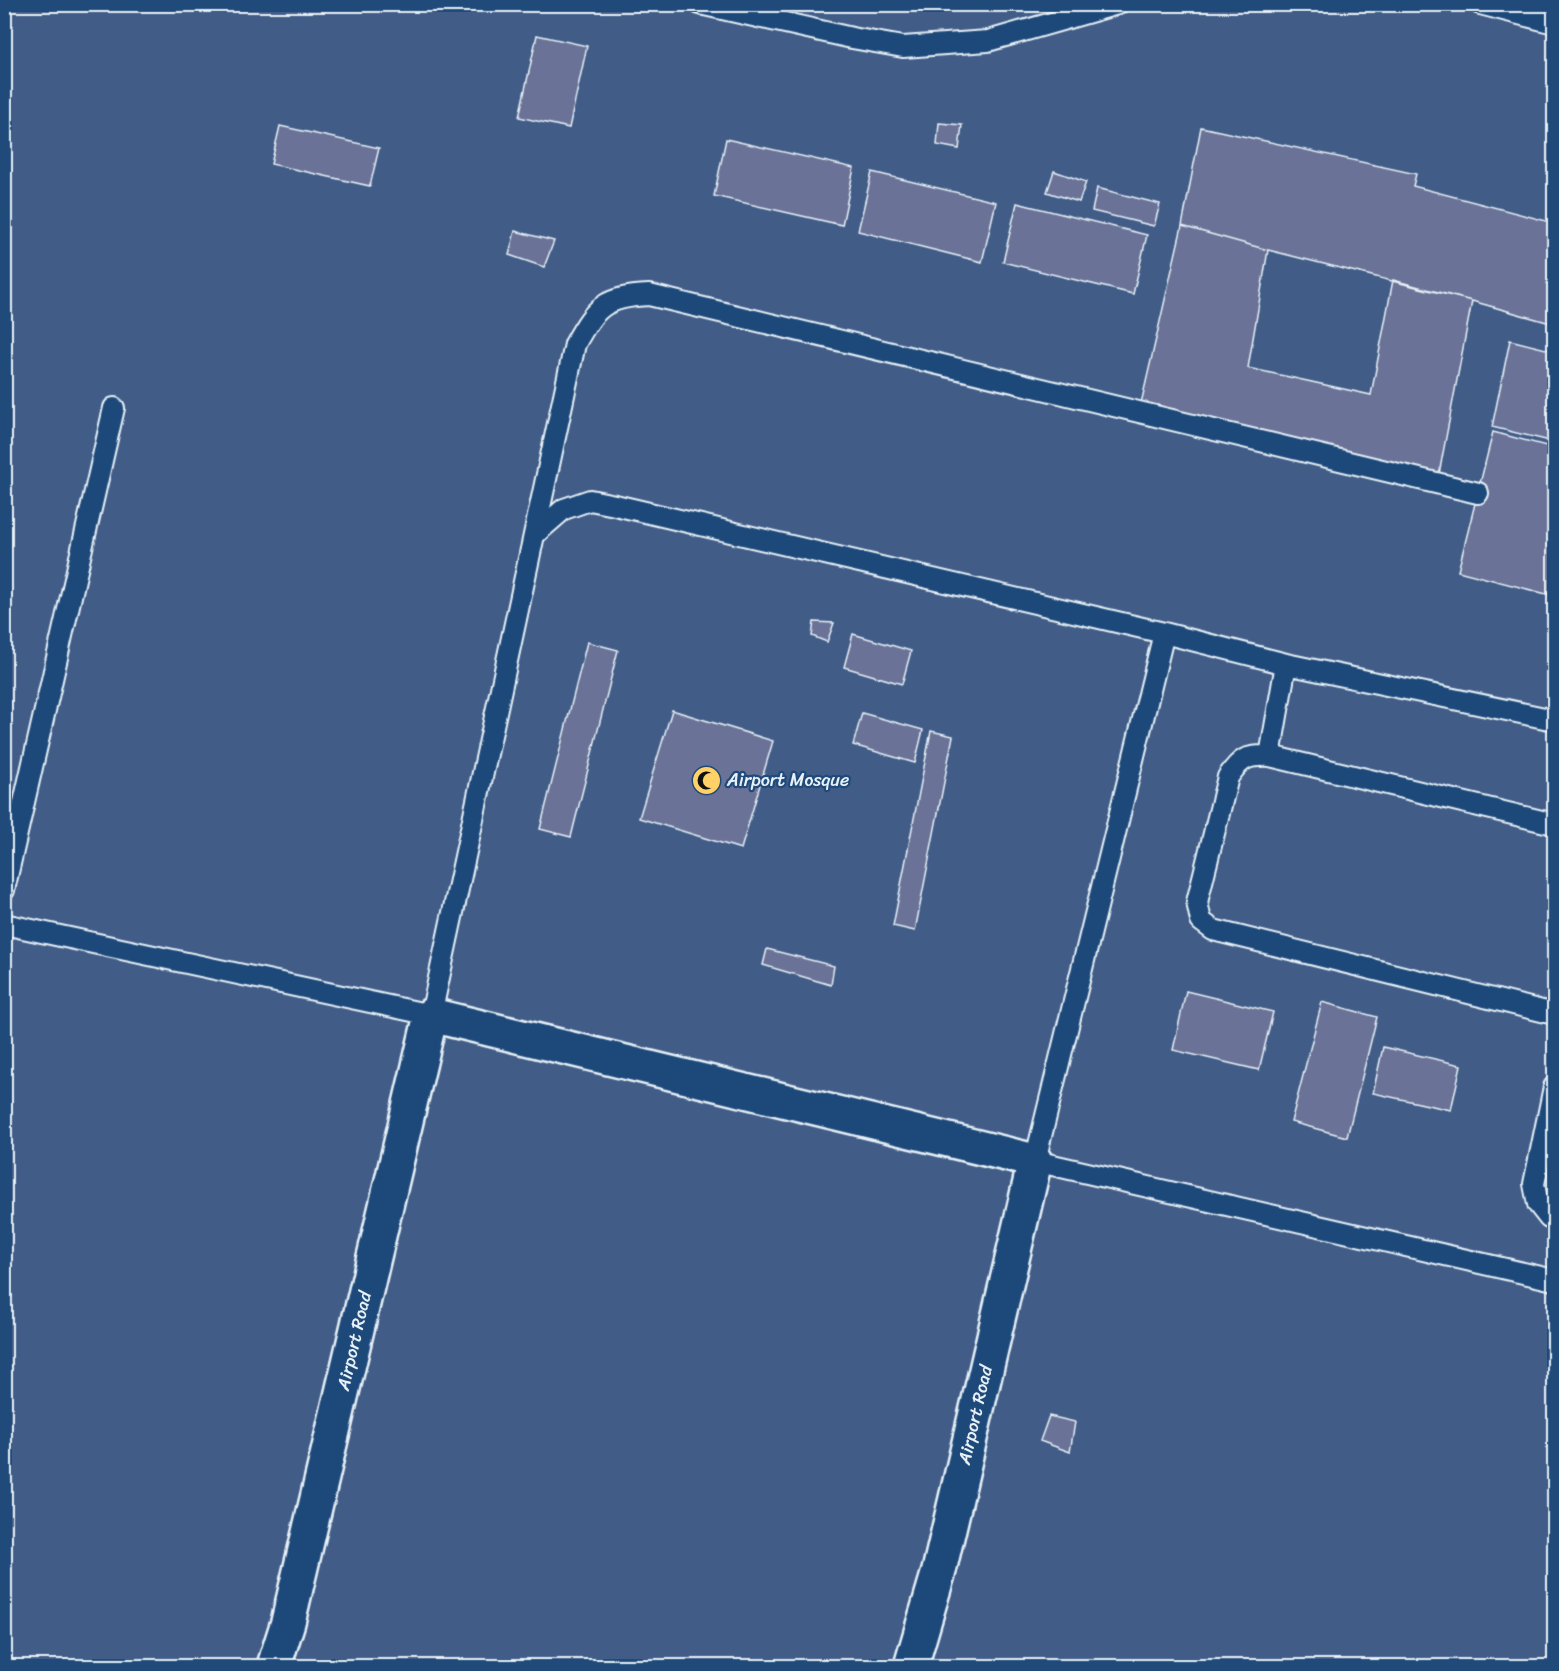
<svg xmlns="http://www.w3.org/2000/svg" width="1559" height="1671" font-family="Sriracha,sans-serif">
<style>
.built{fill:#405c87}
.building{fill:#6a7297;stroke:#e8f1f8;stroke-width:1.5}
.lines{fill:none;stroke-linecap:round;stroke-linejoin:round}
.lane-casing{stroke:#e8f1f8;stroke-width:24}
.secondary-casing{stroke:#e8f1f8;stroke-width:38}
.lane{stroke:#1f4a7a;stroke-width:20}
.secondary{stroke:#1f4a7a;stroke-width:33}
.labels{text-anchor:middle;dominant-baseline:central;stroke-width:4.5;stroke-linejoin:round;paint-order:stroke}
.poi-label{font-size:18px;fill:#e8f1f8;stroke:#1f4a7a;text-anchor:start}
.street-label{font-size:18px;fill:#e8f1f8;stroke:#1f4a7a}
</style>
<rect width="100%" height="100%" fill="#2e5280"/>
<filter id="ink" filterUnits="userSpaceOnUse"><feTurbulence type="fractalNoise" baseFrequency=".0167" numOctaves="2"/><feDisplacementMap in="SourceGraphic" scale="12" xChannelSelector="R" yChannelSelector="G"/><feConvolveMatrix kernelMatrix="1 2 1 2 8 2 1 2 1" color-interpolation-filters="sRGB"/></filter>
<g filter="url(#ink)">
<!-- built -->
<path class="built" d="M 5,5 L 1554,5 L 1554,1666 L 5,1666 Z"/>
<!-- building -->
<path class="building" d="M 537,35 L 587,46 L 569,128 L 519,117 Z
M 939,123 L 962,125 L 959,149 L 937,145 Z
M 280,126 L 379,148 L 370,186 L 271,164 Z
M 1201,127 L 1416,174 L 1413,186 L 1554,223 L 1554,324 L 1472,301 L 1268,250 L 1182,226 Z
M 726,139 L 854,168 L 842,225 L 714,196 Z
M 1054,171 L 1086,182 L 1079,202 L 1047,192 Z
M 872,172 L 996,202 L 982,262 L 858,231 Z
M 1097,188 L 1160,204 L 1154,226 L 1092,211 Z
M 1017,203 L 1147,235 L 1133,294 L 1003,262 Z
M 1182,226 L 1268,250 L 1248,368 L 1371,395 L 1393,280 L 1472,301 L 1439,474 L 1140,408 Z
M 515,231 L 554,241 L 544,267 L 509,255 Z
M 1510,340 L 1554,351 L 1554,442 L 1492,427 Z
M 1493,432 L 1554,448 L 1554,596 L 1458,571 Z
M 814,622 L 834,623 L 827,642 L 812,636 Z
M 853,634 L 911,651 L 902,684 L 844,667 Z
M 587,642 L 618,650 L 571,837 L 540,829 Z
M 672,710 L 773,741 L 741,849 L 639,818 Z
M 862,713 L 923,730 L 915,763 L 853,745 Z
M 931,731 L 953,736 L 915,931 L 893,926 Z
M 767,949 L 834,966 L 831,985 L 763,965 Z
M 1186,991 L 1273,1012 L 1259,1070 L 1173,1050 Z
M 1322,1002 L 1377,1017 L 1347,1137 L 1291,1122 Z
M 1383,1047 L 1461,1065 L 1451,1110 L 1373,1093 Z
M 1049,1416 L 1075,1422 L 1070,1452 L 1040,1441 Z"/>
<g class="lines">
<defs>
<path id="lane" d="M 700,4 L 852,38 L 903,47 L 988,41 L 1118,4
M 1480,4 L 1554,23
M 534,535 L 564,509 L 590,500 L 615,505 L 1164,633 L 1286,664 L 1554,720
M 1164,633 L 1035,1161 L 1554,1280
M 1270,756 L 1286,664
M 1554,824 L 1270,756 C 1247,755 1241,758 1228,777 L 1197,902 L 1201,921 L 1213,930 L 1554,1014
M 4,890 L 114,408
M 4,924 L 431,1015 L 575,344 C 596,306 605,297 649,295 L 1478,493
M 1554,1087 L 1534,1184 L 1538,1204 L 1549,1218 L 1554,1220"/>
<path id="secondary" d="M 274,1666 L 288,1622 L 431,1015 L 1035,1161 L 939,1571 L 911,1666"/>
</defs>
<!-- lane casing -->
<use href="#lane" class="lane-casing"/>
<!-- secondary casing -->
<use href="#secondary" class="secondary-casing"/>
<!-- lane -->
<use href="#lane" class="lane"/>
<!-- secondary -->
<use href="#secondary" class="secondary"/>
</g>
</g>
<!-- icons -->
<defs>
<symbol id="mosque-disc" viewBox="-11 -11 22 22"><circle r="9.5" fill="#ffd166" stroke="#1f4a7a"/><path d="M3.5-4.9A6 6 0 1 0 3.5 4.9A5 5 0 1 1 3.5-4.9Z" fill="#111"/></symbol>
</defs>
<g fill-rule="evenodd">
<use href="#mosque-disc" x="690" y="764" width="33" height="33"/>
</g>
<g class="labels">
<!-- poi labels -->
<g class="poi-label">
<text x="727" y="780">Airport Mosque</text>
</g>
<!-- street labels -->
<g class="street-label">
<text transform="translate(354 1341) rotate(-77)">Airport Road</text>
<text transform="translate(975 1415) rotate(-77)">Airport Road</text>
</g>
</g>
<!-- margin -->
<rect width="1559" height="1671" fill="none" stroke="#1f4a7a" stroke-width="24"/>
<rect x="12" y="12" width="1535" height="1647" fill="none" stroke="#e8f1f8" stroke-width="2" filter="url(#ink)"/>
</svg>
